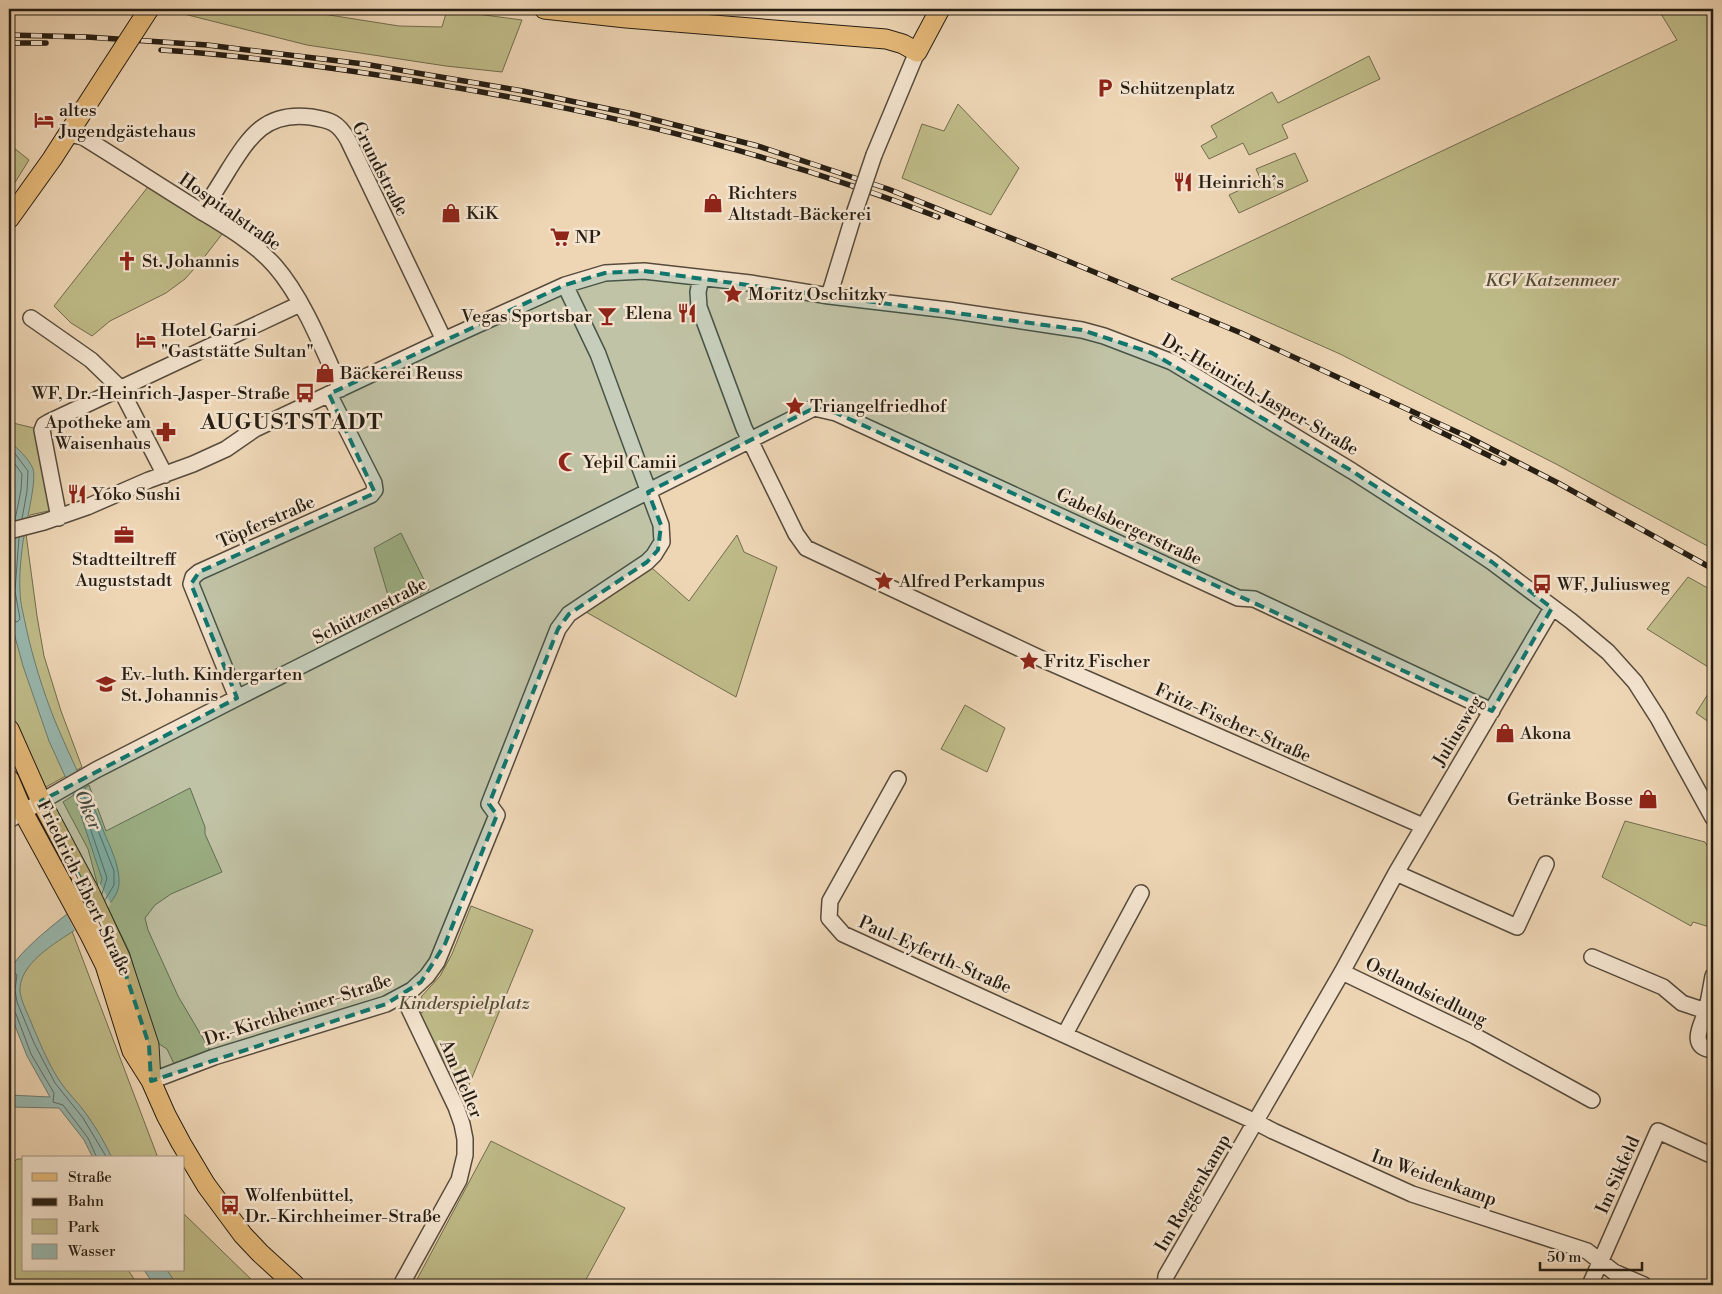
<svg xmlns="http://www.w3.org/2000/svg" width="1722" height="1294" font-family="'Libre Bodoni',serif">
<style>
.green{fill:#bfbc89;stroke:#726c4e}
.water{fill:#99b9b0;stroke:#6b7b71}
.pier{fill:#eed6b5}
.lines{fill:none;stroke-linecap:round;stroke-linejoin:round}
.shore{stroke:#5f6b62;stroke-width:1}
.minor-casing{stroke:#574b3c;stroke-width:18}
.major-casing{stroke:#251d13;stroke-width:21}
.minor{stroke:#f4e4cf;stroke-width:15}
.major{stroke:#e7bb7a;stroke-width:19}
.rail-casing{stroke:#251d13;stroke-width:5.5}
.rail{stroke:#f4e4cf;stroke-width:4;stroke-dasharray:11;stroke-linecap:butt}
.minor-bridge-casing{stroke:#574b3c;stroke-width:18;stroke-linecap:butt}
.major-bridge-casing{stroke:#251d13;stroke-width:21;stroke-linecap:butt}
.minor-bridge{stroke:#f4e4cf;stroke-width:15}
.major-bridge{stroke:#e7bb7a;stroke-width:19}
.marked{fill:#0f766e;fill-opacity:0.2;stroke:#0f766e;stroke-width:4;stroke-dasharray:10 6;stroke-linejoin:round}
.labels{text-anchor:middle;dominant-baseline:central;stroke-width:5;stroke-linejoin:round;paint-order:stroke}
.poi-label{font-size:18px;fill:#251d13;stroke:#f4e4cf;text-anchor:start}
.street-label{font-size:18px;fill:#251d13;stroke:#f4e4cf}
.park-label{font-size:18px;font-style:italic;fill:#534d36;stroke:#f4e4cf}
.water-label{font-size:19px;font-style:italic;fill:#484c42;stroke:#f4e4cf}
.district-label{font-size:22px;font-weight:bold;letter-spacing:1px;fill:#251d13;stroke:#f4e4cf}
</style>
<rect width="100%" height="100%" fill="#eed6b5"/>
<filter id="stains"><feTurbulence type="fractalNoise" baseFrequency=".004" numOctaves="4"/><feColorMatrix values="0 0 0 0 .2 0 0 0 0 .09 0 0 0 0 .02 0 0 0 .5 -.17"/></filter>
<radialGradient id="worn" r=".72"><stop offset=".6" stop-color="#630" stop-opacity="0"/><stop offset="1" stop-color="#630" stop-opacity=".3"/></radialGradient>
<!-- green -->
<path class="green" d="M 183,9 L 291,9 L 399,26 L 442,27 L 447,10 L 522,20 L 502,72 L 446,66 L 307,45 L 180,13 Z
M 1658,9 L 1713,9 L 1713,549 L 1556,464 L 1340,354 L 1171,279 L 1677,40 Z
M 1369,56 L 1380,79 L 1282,125 L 1288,138 L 1249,155 L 1243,143 L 1209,159 L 1201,146 L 1217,137 L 1211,126 L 1272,92 L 1278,103 Z
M 958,104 L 1019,168 L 991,215 L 902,178 L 922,124 L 944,131 Z
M 9,144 L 29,160 L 9,192 Z
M 1295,153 L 1308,181 L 1239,213 L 1229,195 L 1261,180 L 1256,169 Z
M 151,183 L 226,229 L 202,260 L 185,279 L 166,293 L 110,321 L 92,336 L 71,323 L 54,306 Z
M 9,422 L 42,430 L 57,509 L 30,515 L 26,534 L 37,616 L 44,656 L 61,711 L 82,767 L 46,787 L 37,780 L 9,710 Z
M 401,533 L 429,590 L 392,609 L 374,548 Z
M 737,535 L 744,552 L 777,567 L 736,697 L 586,612 L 652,568 L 689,601 Z
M 1688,577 L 1713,591 L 1713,670 L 1647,629 Z
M 1713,686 L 1713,725 L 1696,713 Z
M 965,705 L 1005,728 L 987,772 L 941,749 Z
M 89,785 L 106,831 L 190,788 L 205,827 L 205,834 L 222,872 L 171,894 L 155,905 L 145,918 L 148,930 L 178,996 L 214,1057 L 177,1070 L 167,1049 L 156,1042 L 129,951 L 99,890 L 88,849 L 63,802 Z
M 1625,821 L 1705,842 L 1713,855 L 1713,928 L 1693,922 L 1691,926 L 1602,877 Z
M 471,906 L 533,930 L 464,1097 L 419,1014 L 428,1009 L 421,997 L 440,976 L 452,954 Z
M 69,925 L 72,931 L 158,1158 L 99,1158 L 62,1105 L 14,984 L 24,961 Z
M 1713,1016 L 1713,1044 L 1708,1043 L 1704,1036 Z
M 491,1141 L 625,1208 L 583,1285 L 414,1285 Z
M 17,1159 L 24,1159 L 24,1270 L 128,1270 L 138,1285 L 9,1285 L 9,1167 Z
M 184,1214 L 257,1285 L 164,1285 L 156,1270 L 184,1270 Z"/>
<!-- water -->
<path class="water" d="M 9,442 C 16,446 30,460 33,469 C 37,481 25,527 23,542 C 21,557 19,575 20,591 C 20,603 24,616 26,627 C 33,659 43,691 55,721 C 71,760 91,797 106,837 C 112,851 120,868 119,884 C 116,923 19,944 20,991 C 21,1001 27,1012 31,1022 C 39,1041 48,1063 59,1080 C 67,1093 79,1103 87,1115 C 97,1129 105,1143 112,1158 L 93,1158 L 84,1140 L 59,1108 L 9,1107 L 9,1095 L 50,1097 L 27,1056 L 10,1013 C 8,1002 7,986 9,974 C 13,952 79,905 99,890 L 102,879 L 75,798 L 49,741 L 23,666 L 9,615 L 9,509 L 10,500 L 9,487 Z
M 144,1270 L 167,1270 L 177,1285 L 154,1285 Z"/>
<!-- pier -->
<path class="pier" d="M 99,882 L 111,904 L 101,916 L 75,931 L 66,913 L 97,888 Z"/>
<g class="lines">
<!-- shore -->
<path class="shore" d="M 9,448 L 13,451 L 28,471 L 27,491 L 22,519
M 9,455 L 22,474 L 21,490 L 15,520
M 9,618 L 17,622 L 20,619 L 15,591 L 19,538
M 102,894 L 107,878 L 80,798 L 82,795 L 84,796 L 86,800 L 114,871 L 114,885 L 105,900
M 9,975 L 15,973 L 17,975 L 15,990 L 17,1002 L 34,1043 L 55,1083 L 83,1118 L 107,1158
M 9,1010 L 13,1010 L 16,1014 L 31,1054 L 54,1093 L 53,1102 L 63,1105 L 88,1138 L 97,1158"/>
<defs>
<path id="minor" d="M 68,134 L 83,137 C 122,161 160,186 199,210 C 225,226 255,243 275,266 C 303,298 323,349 341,389
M 874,155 L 917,52
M 202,212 C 211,198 220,184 229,169 C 250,136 266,111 311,117 C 330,120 338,122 348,140 L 444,340
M 701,278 L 698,292 L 699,307 L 744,428 L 796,534 L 806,548 L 1046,661 L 1423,826
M 829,296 L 855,211
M 31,318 L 91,360 L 120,388 L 165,475
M 59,518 L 42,430 L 44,425 L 49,422 L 300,304
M 9,531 L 44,522 L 87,507 L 149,480 L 193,464 L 226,449 L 255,429 L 444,340 L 565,285 L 605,273 L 644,271 L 750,283 L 829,296 L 948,310 L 1082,330 L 1104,336 L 1172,362 L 1352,471 L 1453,536 L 1492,562 L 1571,621 L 1608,652 L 1635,682 L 1658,718 L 1713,818
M 237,698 L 191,584 L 193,577 L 199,572 L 371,495 L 375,490 L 374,483 L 329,394
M 898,779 L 830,901 L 829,918 L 843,934 L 1256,1122 L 1273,1131 L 1412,1194 L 1587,1251 L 1614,1272 L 1644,1285
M 9,820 L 96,770 L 237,698 L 814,408 L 836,413 L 1238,598 L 1254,599 L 1492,711
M 1396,873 L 1517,927 L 1546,864
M 1592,957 L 1663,987 L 1682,1003 L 1706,1011
M 1342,972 L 1475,1036 L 1592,1100
M 1713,976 C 1711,987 1709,1000 1706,1012 C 1701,1026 1688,1047 1713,1050
M 1065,1034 L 1141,893
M 151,1081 L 214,1057 L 386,1004 L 412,990 L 427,976 L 437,962 L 497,815 L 489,804 L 558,629 L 569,614 L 647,562 L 654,555 L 662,542 L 661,525 L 598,354 L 565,285
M 401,1285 L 459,1180 L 465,1155 L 465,1139 L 462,1124 L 456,1107 L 403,996
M 1165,1285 L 1166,1276 L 1342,972 L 1396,873 L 1552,608
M 1590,1285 L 1658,1131 L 1713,1156"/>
<path id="major" d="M 544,9 L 626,18 L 886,39 L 903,44 L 917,52 L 940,9
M 9,219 L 52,159 L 108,72
M 9,729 L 41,801 L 89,891 L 120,957 L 149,1045 L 151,1080
M 9,779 L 23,812 L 90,935 L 105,965 L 132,1051 L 151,1081 L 166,1115 L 181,1143 L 206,1185 L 243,1235 L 260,1253 L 295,1285"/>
</defs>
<!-- minor casing -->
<use href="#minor" class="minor-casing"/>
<!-- major casing -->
<use href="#major" class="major-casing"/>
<!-- minor -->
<use href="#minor" class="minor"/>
<!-- major -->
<use href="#major" class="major"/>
<defs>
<path id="rail" d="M 9,35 L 87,37 L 207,45 L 364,64 L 523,91 L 628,113 L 758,146 L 888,189 L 1046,252 L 1241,333 L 1468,437 L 1558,483 L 1713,569
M 9,43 L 46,43
M 161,50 C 253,56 344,69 435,84 C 607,112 776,154 938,217
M 1412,418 L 1504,463"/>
</defs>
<!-- rail casing -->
<use href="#rail" class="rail-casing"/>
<!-- rail -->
<use href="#rail" class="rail"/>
<defs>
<path id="minor-bridge" d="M 855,211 L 874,155"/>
<path id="major-bridge" d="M 108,72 L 149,9"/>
</defs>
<!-- minor-bridge casing -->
<use href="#minor-bridge" class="minor-bridge-casing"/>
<!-- major-bridge casing -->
<use href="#major-bridge" class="major-bridge-casing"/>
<!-- minor-bridge -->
<use href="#minor-bridge" class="minor-bridge"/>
<!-- major-bridge -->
<use href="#major-bridge" class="major-bridge"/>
</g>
<!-- marked area -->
<path class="marked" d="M 644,271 L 1082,330 L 1152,353 L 1352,471 L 1492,562 L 1552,608 L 1492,711 L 836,413 L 814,408 L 648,492 L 661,525 L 658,550 L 647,562 L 569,614 L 558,629 L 489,804 L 497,815 L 445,944 L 421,982 L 386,1004 L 151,1081 L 149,1045 L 120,957 L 41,801 L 237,698 L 191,584 L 199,572 L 375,493 L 329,394 L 565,285 L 605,273 Z"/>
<!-- icons -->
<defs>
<symbol id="parking-bare" viewBox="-9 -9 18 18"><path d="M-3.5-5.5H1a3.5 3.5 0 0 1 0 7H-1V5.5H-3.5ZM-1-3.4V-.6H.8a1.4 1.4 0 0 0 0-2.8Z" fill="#8f2418" stroke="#f4e4cf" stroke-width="2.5" paint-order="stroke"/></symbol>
<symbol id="hotel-bare" viewBox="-9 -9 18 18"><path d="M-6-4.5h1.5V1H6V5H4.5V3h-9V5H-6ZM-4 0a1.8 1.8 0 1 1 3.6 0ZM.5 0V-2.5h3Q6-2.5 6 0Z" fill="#8f2418" stroke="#f4e4cf" stroke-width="2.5" paint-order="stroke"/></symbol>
<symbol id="restaurant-bare" viewBox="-9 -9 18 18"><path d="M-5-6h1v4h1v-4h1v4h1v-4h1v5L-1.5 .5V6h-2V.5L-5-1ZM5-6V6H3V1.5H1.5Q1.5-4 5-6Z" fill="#8f2418" stroke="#f4e4cf" stroke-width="2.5" paint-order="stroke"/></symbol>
<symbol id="shop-bare" viewBox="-9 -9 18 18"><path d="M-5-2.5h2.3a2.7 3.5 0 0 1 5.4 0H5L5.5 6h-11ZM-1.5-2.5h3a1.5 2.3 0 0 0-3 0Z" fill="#8f2418" stroke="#f4e4cf" stroke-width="2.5" paint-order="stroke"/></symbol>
<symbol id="supermarket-bare" viewBox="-9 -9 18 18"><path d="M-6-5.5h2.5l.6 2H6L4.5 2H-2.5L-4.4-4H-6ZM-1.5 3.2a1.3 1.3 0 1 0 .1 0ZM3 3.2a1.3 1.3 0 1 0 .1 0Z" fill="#8f2418" stroke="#f4e4cf" stroke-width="2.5" paint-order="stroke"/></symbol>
<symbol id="church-bare" viewBox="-9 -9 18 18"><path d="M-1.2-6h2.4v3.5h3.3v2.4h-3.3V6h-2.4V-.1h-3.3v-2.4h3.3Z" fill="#8f2418" stroke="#f4e4cf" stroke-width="2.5" paint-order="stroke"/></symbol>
<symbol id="sight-bare" viewBox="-9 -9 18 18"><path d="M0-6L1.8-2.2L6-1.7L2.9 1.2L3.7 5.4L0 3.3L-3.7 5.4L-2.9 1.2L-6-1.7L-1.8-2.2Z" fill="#8f2418" stroke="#f4e4cf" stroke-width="2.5" paint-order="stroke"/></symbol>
<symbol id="bar-bare" viewBox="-9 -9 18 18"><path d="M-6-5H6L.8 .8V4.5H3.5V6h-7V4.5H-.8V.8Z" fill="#8f2418" stroke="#f4e4cf" stroke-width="2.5" paint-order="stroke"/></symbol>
<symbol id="bus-bare" viewBox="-9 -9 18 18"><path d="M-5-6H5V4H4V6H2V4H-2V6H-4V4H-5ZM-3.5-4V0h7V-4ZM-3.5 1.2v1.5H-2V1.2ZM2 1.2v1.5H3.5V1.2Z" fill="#8f2418" stroke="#f4e4cf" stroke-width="2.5" paint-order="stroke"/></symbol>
<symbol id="pharmacy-bare" viewBox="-9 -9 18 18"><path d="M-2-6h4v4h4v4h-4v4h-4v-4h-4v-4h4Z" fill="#8f2418" stroke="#f4e4cf" stroke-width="2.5" paint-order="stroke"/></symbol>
<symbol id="mosque-bare" viewBox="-9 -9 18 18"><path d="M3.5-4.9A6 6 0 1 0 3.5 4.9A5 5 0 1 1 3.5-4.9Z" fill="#8f2418" stroke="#f4e4cf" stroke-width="2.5" paint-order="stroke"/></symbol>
<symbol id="office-bare" viewBox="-9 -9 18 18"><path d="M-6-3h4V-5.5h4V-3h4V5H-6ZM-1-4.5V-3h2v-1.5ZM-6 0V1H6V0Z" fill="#8f2418" stroke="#f4e4cf" stroke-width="2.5" paint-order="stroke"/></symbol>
<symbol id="school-bare" viewBox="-9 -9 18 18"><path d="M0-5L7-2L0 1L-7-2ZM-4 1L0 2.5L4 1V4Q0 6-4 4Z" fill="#8f2418" stroke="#f4e4cf" stroke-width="2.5" paint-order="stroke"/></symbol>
</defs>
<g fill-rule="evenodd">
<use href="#parking-bare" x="1091" y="74" width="28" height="28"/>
<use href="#hotel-bare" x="30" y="106" width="28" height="28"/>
<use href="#restaurant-bare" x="1169" y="168" width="28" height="28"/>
<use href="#shop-bare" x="699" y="189" width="28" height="28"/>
<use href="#shop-bare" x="437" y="199" width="28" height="28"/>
<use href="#supermarket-bare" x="546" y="223" width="28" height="28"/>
<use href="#church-bare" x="113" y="247" width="28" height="28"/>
<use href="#sight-bare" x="719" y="280" width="28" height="28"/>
<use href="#restaurant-bare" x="673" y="299" width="28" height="28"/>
<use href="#bar-bare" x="593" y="302" width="28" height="28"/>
<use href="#hotel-bare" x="132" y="326" width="28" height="28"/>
<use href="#shop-bare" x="311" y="359" width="28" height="28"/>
<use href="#bus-bare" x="291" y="379" width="28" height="28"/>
<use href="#sight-bare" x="781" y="392" width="28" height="28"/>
<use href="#pharmacy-bare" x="152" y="418" width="28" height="28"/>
<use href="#mosque-bare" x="554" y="448" width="28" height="28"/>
<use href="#restaurant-bare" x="63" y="480" width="28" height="28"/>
<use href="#office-bare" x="110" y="521" width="28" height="28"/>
<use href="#sight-bare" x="870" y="567" width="28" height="28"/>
<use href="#bus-bare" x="1528" y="570" width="28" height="28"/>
<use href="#sight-bare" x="1015" y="647" width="28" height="28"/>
<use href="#school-bare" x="92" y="670" width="28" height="28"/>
<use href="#shop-bare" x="1491" y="719" width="28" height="28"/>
<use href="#shop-bare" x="1634" y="785" width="28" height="28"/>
<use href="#bus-bare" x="216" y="1191" width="28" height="28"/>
</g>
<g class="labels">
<!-- poi labels -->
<g class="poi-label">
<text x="1120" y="88">Schützenplatz</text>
<text x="59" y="110">altes<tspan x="59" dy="21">Jugendgästehaus</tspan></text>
<text x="1198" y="182">Heinrich’s</text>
<text x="728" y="193">Richters<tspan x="728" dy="21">Altstadt-Bäckerei</tspan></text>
<text x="466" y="213">KiK</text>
<text x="575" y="237">NP</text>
<text x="142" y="261">St. Johannis</text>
<text x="748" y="294">Moritz Oschitzky</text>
<text x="672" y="313" text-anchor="end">Elena</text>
<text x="592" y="316" text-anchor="end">Vegas Sportsbar</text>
<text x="161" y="330">Hotel Garni<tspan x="161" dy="21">"Gaststätte Sultan"</tspan></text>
<text x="340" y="373">Bäckerei Reuss</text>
<text x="290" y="393" text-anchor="end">WF, Dr.-Heinrich-Jasper-Straße</text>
<text x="810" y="406">Triangelfriedhof</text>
<text x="151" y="422" text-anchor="end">Apotheke am<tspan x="151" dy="21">Waisenhaus</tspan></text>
<text x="583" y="462">Yeþil Camii</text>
<text x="92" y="494">Yoko Sushi</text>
<text x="124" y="559" text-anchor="middle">Stadtteiltreff<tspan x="124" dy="21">Auguststadt</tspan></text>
<text x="899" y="581">Alfred Perkampus</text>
<text x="1557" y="584">WF, Juliusweg</text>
<text x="1044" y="661">Fritz Fischer</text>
<text x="121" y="674">Ev.-luth. Kindergarten<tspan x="121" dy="21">St. Johannis</tspan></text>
<text x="1520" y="733">Akona</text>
<text x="1633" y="799" text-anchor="end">Getränke Bosse</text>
<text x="245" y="1195">Wolfenbüttel,<tspan x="245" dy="21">Dr.-Kirchheimer-Straße</tspan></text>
</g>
<!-- street labels -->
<g class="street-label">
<text transform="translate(380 169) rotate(63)">Grundstraße</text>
<text transform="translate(230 212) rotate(35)">Hospitalstraße</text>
<text transform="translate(1260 395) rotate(30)">Dr.-Heinrich-Jasper-Straße</text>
<text transform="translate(266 522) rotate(-24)">Töpferstraße</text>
<text transform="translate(1129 527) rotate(25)">Gabelsbergerstraße</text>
<text transform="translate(370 611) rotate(-27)">Schützenstraße</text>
<text transform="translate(1233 723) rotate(24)">Fritz-Fischer-Straße</text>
<text transform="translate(1458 731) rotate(-59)">Juliusweg</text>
<text transform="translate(84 888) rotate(64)">Friedrich-Ebert-Straße</text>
<text transform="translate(935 955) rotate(24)">Paul-Eyferth-Straße</text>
<text transform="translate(1426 992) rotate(26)">Ostlandsiedlung</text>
<text transform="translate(298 1010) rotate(-18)">Dr.-Kirchheimer-Straße</text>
<text transform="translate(461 1079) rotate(67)">Am Heller</text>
<text transform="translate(1618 1175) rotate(-66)">Im Sikfeld</text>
<text transform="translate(1434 1178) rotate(20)">Im Weidenkamp</text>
<text transform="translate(1193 1193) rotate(-60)">Im Roggenkamp</text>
</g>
<!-- park labels -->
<g class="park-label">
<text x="1552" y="280">KGV Katzenmeer</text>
<text x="464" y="1003">Kinderspielplatz</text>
</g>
<!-- water labels -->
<g class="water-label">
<text transform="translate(88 810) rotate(67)">Oker</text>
</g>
<!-- district labels -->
<g class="district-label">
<text x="292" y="422">AUGUSTSTADT</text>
</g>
</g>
<!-- margin -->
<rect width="1722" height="1294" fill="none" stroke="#eed6b5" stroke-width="30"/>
<rect x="10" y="10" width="1702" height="1274" fill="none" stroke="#251d13" stroke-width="2.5"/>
<rect x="15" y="15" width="1692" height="1264" fill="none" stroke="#251d13"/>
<!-- legend -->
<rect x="22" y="1156" width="162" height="115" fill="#f4e4cf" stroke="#a19484"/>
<rect x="32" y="1173" width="25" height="8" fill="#e7bb7a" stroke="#a19484"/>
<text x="68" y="1182" font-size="15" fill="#251d13">Straße</text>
<rect x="32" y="1198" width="25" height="8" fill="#251d13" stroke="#a19484"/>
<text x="68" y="1206" font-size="15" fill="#251d13">Bahn</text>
<rect x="32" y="1219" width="25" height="15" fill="#bfbc89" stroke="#a19484"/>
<text x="68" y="1232" font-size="15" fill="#251d13">Park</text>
<rect x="32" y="1244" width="25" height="15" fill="#99b9b0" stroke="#a19484"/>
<text x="68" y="1256" font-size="15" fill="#251d13">Wasser</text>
<!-- scale -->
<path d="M1540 1262v8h102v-8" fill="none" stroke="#251d13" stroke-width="2.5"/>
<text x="1547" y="1262" font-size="15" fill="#251d13" stroke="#f4e4cf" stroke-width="4" paint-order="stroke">50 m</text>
<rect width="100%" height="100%" filter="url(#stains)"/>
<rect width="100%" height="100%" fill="url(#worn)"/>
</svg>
